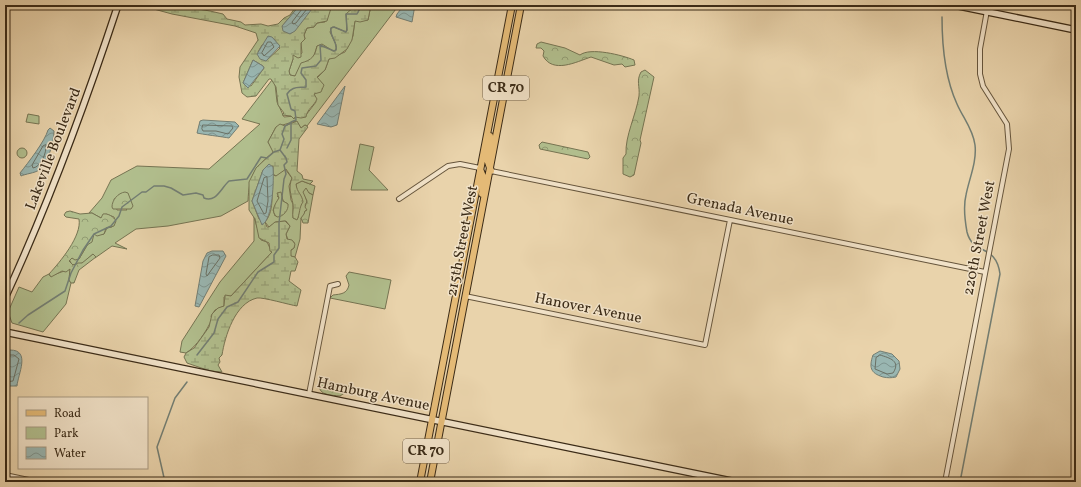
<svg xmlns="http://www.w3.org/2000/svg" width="1081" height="487" font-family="Vollkorn,serif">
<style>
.green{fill:#b1be8d;stroke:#767452;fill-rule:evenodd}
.forest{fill:url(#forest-crowns);stroke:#767452}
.wetland{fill:url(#wetland-marsh);stroke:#767452;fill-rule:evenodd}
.water{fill:url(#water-waves);stroke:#737e73}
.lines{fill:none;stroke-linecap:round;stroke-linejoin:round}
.shore{stroke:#6a7064;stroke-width:1}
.stream{stroke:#737e73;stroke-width:1.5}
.street-casing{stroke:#66553c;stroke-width:6}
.secondary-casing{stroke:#3b2b17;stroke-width:8}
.primary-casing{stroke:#3b2b17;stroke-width:8}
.street{stroke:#f1e2c8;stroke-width:4}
.secondary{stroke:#f1e2c8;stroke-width:5.5}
.primary{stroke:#e4ba76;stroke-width:6}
.labels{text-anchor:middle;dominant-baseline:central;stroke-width:3;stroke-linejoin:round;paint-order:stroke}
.shield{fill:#f1e2c8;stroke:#72624c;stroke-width:1}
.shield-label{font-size:14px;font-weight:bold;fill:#3b2b17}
.street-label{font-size:15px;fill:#3b2b17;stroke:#f1e2c8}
</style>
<defs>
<pattern id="forest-crowns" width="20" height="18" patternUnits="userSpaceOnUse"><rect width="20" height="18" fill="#b1be8d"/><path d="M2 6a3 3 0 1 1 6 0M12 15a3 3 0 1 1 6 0" fill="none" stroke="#919b72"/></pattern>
<pattern id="wetland-marsh" width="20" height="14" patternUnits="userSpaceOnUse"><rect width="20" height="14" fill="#b1be8d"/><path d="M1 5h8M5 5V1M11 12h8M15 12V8" fill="none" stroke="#919b72"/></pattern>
<pattern id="water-waves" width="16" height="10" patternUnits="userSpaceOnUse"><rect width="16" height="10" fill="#99b6b1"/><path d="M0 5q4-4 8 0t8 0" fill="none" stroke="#7e948f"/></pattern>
</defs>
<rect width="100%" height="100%" fill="#e9d3ab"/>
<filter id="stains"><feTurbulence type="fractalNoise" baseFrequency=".005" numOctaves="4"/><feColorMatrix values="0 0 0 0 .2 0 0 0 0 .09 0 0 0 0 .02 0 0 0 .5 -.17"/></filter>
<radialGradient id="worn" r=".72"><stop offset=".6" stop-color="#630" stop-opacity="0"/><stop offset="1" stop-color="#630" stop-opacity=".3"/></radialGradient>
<!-- green -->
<path class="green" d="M 332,5 L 356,5 L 351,9 L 346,32 L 332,27 L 330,32 L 337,46 L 336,50 L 334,51 L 317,46 L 314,56 L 295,76 L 290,75 L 289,71 L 293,59 L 292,57 L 293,54 L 296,57 L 302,53 L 301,43 L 305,39 L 304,35 L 307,28 L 314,27 L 317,23 L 325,22 Z
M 371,5 L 399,5 L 307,126 L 305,125 L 301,128 L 296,121 L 276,127 L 268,142 L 274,152 C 254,167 249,176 248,201 L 221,216 L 168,226 L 136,229 L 115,243 L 127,249 L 112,246 L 95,258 L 93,254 L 83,263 L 72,265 L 69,259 L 72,258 L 79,259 L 94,234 L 104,234 L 107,228 L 112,227 L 115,220 L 114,217 L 106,214 L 101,218 L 92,213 L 89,213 L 102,198 L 111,180 L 137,166 L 209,169 L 260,124 L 242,119 L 272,80 L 275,84 L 277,102 L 284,117 L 306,115 L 316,102 L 314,94 L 322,83 L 317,78 L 325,70 L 329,59 L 345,52 L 353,36 L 355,20 L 368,20 ZM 116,198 L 127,210 L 117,210 L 114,199 Z
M 28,114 L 39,116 L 39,124 L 26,122 Z
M 360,144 L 374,147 L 369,170 L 388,190 L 351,190 Z
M17 153a5 5 0 1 1 10 0a5 5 0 1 1-10 0Z
M 285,169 L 292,178 L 289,186 L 291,200 L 293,204 L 293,218 L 298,218 L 300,195 L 296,190 L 296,184 L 302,181 L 315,186 L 313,195 L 309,193 L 305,195 L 307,202 L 305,205 L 308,210 L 305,211 L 305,214 L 301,218 L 300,239 L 295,257 L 291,257 L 290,251 L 294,248 L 294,242 L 288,240 L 286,234 L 290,226 L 286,221 L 276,222 L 269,227 L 265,222 C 276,209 270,190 273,174 L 275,176 ZM 277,196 L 282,196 L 283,201 L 288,204 L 281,214 L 275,216 L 273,210 L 279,198 Z
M 254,217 L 261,240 L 267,242 L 272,252 L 231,296 L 224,297 L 224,306 L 215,310 L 211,316 L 212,319 C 206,332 197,346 186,353 L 180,352 L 182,341 L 220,282 L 254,241 Z
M 70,269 L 69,280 L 71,283 L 66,304 L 43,332 L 12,323 L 8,312 L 19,287 L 32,292 L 43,277 L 49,274 L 50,276 Z
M 349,272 L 391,280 L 385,309 L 330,298 L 333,295 C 341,294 347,294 349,285 L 346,276 Z"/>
<!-- forest -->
<path class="forest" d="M 541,42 L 565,48 L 580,55 C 590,47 622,55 634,60 L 635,65 L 625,67 L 622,64 L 614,65 L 591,57 C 576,62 553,74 543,56 L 544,51 L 541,48 L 536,48 L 537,44 Z
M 645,70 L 654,77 L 640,140 L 641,143 L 634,175 L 630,177 L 623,174 L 623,158 L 626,154 C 625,136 636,115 639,96 C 640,86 636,81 641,72 Z
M 542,142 L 588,152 L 590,157 L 588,159 L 540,149 L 539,145 Z
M 306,188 L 309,193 L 313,195 L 308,223 L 303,223 L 301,218 L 304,214 L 305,211 L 307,210 L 305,207 L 307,201 L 303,192 Z
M 125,192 L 128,193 L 133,206 L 131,209 L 113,209 L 112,207 C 112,200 118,193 125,192 Z
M 70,211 L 80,214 L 92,213 L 101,218 L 103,214 C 108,213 114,217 116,221 L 114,226 L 106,228 L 104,234 L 97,236 L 94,234 L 92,242 L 87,245 L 79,259 L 75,260 L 72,258 L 69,261 L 73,265 L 78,263 L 82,263 L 93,254 L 96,257 L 79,270 L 74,283 L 71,283 L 69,280 L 70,269 L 66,272 L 62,271 L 51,277 L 49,274 C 60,262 82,236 79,219 L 66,217 L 64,215 L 66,212 Z
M 324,382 L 347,388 L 348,386 L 350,387 L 352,391 L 346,392 L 340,396 C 332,395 319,396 319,385 Z"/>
<!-- wetland -->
<path class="wetland" d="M 139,5 L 165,5 L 169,7 L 180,6 L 210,11 L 223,14 L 227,19 L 241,22 L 245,25 L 261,24 L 268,26 L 278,24 L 284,18 L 290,15 L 297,5 L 300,5 L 284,24 L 291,33 L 315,5 L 332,5 L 327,21 L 317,23 L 314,27 L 307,28 L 304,35 L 305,39 L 301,43 L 301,57 L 298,58 L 293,55 L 293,59 L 289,71 L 290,75 L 295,76 L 301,63 C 312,60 315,56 317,46 L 322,44 L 333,51 L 336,50 C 338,42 329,36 331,28 L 334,27 L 346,32 L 347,30 L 346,14 L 356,5 L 371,5 L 368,20 L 360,22 L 355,21 L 352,40 L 347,49 L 335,58 L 329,59 L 325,70 L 317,77 L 324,85 L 321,92 L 314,94 L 317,99 C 314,106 307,109 306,117 L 301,118 L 295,117 L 294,119 L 291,116 L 282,115 L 284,113 L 278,105 L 276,87 L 271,79 L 269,79 L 256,96 L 247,97 L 242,93 L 239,77 L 240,67 L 258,40 L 256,33 L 235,26 L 172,14 ZM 274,39 L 280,48 L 267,60 L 258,52 L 262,45 ZM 253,60 L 263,66 L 264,68 L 251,86 L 243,83 Z
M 297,121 L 301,128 L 305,125 L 308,127 L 299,139 L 297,171 L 302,175 L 303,179 L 313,181 L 310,184 L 302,181 L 296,184 C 297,193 302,194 303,202 C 299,207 300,214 297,220 L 293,218 C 292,213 294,209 293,204 C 291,194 288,188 292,178 L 286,169 L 276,176 L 273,174 L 273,166 L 263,170 L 252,201 L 259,219 L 265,222 L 267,227 L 269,227 L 275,222 L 285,221 L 290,226 L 286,234 L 287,239 L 292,240 L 295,244 L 294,248 L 291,250 L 291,256 L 295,257 L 298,262 L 295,271 L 291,271 L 289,281 L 301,290 L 297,306 C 290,305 263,297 257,298 C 235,303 225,336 222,355 L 219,358 L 220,362 L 218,365 L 222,372 L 210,371 L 187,363 L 184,357 L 186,353 L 194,348 L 209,327 L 212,314 L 218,308 L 224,306 L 225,295 L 231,296 L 272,252 L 270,251 L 269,243 L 259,238 L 255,219 L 249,210 L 249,182 L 256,168 L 273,152 L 268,142 L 276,127 L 280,124 L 285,126 Z
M 281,192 L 283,201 L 288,204 C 289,210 283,217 277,217 C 270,211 275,204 279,198 L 277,193 Z"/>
<!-- water -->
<path class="water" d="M 300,5 L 315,5 L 295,31 L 290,34 L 283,31 L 282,26 Z
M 404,5 L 415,5 L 412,22 L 396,17 L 397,14 Z
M 268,36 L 272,37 L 280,46 L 266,61 L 260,59 L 257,54 Z
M 253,60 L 263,66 L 264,68 L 248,88 L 243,83 Z
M 345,86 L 337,125 L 331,127 L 317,124 Z
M 203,120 L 235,122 L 239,126 L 229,138 C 224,137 200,134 197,133 L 200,121 Z
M 50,128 L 54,131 C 54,141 48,164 39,170 C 35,173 25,174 21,176 L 20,173 C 28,163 45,141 48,130 Z
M 269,164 L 273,167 C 274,180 273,219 262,225 L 252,201 L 263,170 Z
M 212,251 L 223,251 L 226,256 L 199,307 L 195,306 L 203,261 L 207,253 Z
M 10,350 C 31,350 18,374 17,386 L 5,386 L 5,352 Z
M 880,351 L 892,354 L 899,361 L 900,369 L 896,377 C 891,378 888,378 883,377 C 870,373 869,367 873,355 Z"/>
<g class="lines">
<!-- shore -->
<path class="shore" d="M 303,5 L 302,9 L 292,22 L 293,24 L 296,23 L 310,5
M 268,42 L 271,42 L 274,47 L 264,56 L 262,53 Z
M 203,125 L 232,126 L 233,128 L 228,134 L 216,131 L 203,131 L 202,129 Z
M 46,145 C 47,152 41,167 33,168 L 32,165 L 43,146 Z
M 267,177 L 268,201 L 266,213 L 264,214 L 257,201 L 264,178 Z
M 213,255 L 219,255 L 220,258 L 207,276 L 206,274 L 209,257 Z
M 5,355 L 14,355 L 19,359 L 13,381 L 5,382
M 880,355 C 890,358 901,361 893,373 L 887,374 L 875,369 L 876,358 Z"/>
<!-- stream -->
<path class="stream" d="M 942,17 C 942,45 945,78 957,104 C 963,118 973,129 975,145 C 977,162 969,179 966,195 C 963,207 965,221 967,232 C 973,256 996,243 1000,274 L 960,482
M 287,148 L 291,140 L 291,122 L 296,120 L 295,111 L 291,109 L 287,94 C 292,86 298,88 306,87 L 306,80 L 301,73 L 302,68 L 316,66 L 321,60 L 320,45 L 334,51 L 336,50 C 338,42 329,36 331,28 L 334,27 L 346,32 L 347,30 L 346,14 L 357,14 L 362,5
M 280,150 L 284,139 L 282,134 L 285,126 L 290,123
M 19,323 L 28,315 L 65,291 L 71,273 L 83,250 L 94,234 L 111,226 L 119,216 L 122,207 L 142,192 L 146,192 L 154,186 L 164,186 L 171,188 L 183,195 L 196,193 L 203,195 L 204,198 C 216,203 221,188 229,181 L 247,179 L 261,157 L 267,158 L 274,152 L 280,150
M 197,355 L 214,333 L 218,319 L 227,307 L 238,302 L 258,272 L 274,262 L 274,255 L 279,248 L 279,223 L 284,179 L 286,174 L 284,165 L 287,162 L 286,158 L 280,150
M 165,482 L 157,447 L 175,398 L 187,382"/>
<defs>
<path id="street" d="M 491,171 L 985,272
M 399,199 L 448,166 L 460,164 L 480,168
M 465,296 L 705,345 L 730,220
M 309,394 L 330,286 L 338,284
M 5,475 L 38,482
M 945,482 L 1009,149 L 1007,124 L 983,86 L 980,74 L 980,49 L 988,5"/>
<path id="secondary" d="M 954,5 L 1076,30
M 5,298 C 49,203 85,105 118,5
M 5,332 L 736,482"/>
<path id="primary" d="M 490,136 L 487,159 L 491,171
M 480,169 L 484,179 L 482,194
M 420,482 L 512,5
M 430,482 L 521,5"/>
</defs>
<!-- street casing -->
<use href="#street" class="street-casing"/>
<!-- secondary casing -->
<use href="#secondary" class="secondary-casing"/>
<!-- primary casing -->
<use href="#primary" class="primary-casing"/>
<!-- street -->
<use href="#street" class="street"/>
<!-- secondary -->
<use href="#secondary" class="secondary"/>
<!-- primary -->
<use href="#primary" class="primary"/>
</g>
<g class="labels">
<!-- shield labels -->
<g class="shield">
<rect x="483" y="76" width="46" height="24" rx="3"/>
<rect x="403" y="439" width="46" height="24" rx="3"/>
</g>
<g class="shield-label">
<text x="506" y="88">CR 70</text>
<text x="426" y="451">CR 70</text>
</g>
<!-- street labels -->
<g class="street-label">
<text transform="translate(54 149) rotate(-69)">Lakeville Boulevard</text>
<text transform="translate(740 210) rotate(12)">Grenada Avenue</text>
<text transform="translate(980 238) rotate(-79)">220th Street West</text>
<text transform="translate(463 241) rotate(-79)">215th Street West</text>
<text transform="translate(588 309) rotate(11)">Hanover Avenue</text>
<text transform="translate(373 395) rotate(12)">Hamburg Avenue</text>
</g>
</g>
<!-- margin -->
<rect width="1081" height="487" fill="none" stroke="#e9d3ab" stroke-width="20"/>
<rect x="6" y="6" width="1069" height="475" fill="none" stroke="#3b2b17" stroke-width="2"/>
<rect x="10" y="10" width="1061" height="467" fill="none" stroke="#3b2b17"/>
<!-- legend -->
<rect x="18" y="397" width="130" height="72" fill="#f1e2c8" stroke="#a89981"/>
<rect x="26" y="410" width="20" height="6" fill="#e4ba76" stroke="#a89981"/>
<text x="54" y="417" font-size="12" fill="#3b2b17">Road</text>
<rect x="26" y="427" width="20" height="12" fill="#b1be8d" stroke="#a89981"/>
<text x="54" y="437" font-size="12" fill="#3b2b17">Park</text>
<rect x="26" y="447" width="20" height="12" fill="url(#water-waves)" stroke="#a89981"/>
<text x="54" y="457" font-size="12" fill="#3b2b17">Water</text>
<rect width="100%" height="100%" filter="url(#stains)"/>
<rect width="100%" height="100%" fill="url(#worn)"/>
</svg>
